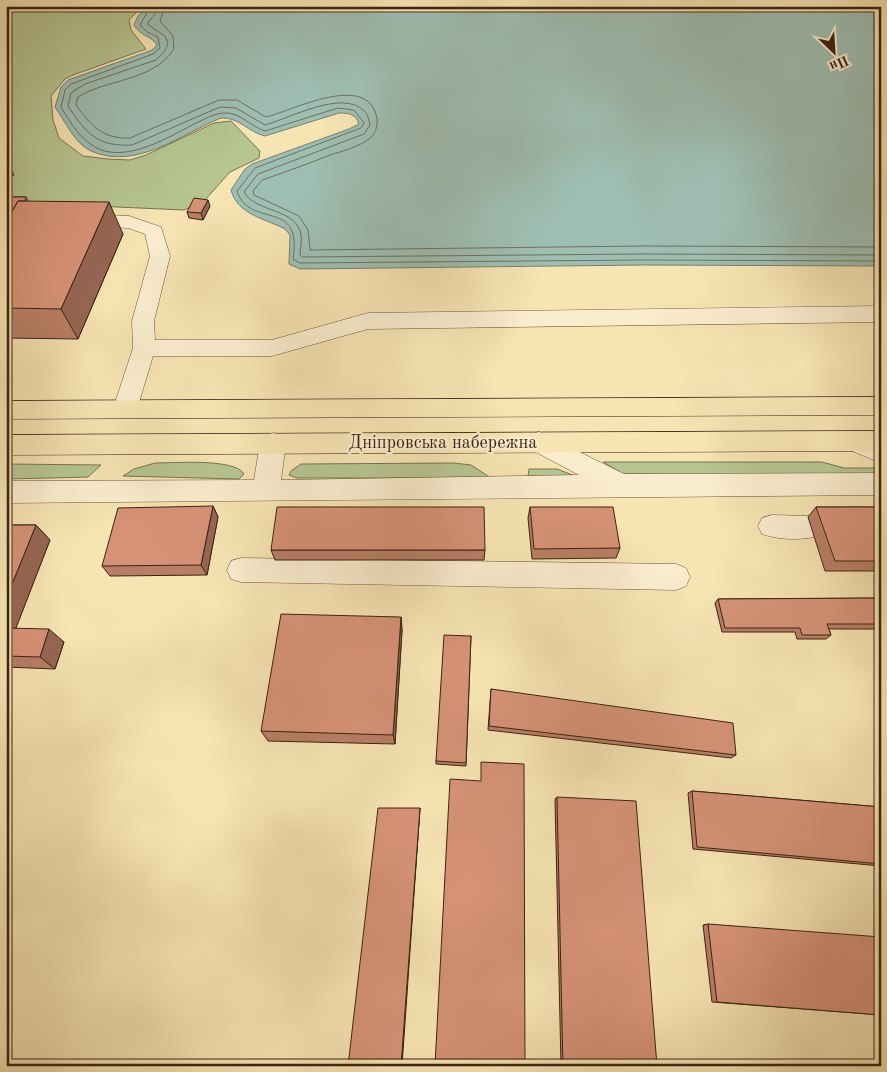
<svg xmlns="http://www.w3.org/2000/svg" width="887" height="1072" font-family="'Old Standard TT',serif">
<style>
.green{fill:#b6c592;stroke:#787452}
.water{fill:#9ebeb2;stroke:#768072}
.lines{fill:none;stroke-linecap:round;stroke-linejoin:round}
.shore{stroke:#6c7062;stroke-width:1}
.minor-casing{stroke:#6a533a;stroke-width:1}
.major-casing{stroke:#3b2312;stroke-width:1}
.minor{fill:#faedce;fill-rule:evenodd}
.major{fill:#f7e4b3;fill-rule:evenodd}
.wall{fill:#b87e66;stroke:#3b2312}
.shaded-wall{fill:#966653;stroke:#3b2312}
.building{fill:#d69277;stroke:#3b2312}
.labels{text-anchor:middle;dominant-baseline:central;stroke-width:4;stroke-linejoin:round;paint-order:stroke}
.street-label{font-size:18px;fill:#3b2312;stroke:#faedce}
</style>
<rect width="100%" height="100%" fill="#f7e4b3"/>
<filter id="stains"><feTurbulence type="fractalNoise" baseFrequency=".004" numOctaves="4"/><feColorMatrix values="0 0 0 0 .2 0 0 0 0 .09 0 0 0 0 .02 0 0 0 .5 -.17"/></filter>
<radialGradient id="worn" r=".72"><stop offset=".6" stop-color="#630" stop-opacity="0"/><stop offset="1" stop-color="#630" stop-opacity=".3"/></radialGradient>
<!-- green -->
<path class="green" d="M 6,6 L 143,6 L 129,20 L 131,30 L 146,49 L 73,75 L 65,79 L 51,96 L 53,120 L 59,138 L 83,156 L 108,159 L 130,160 L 146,155 L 214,123 L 231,121 L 260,151 L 259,158 L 230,172 L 204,201 L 184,210 L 6,202 Z
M 603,462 L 822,462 L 844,468 L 881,468 L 881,477 L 623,474 Z
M 155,463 C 174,463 235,458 244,474 L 239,479 L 123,476 L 134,469 Z
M 454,463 L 471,465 L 491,478 L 297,478 L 289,475 L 291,471 L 301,464 Z
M 6,464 L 101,465 L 88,477 L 6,479 Z
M 529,469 L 557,469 L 580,478 L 528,476 Z"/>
<!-- water -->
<path class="water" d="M 148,6 L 881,6 L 881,266 L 643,265 L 300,269 L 289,264 L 290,235 L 285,229 C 264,218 238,215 231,190 L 245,169 L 252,164 L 349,129 L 359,124 C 356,114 349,113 339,113 L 265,136 C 248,132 239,117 221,118 C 181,134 136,171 91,151 C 75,144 65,121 55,107 L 61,87 L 68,80 L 152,50 L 157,45 C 152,36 140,36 134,25 L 138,16 Z"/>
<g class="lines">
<!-- shore -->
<path class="shore" d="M 151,6 L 140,25 L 147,32 L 158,37 L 160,48 L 153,54 L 71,84 L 65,90 L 61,107 C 69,120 77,134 89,143 C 118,167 164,140 192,125 C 203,120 215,112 228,113 C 241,114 252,127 265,131 L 338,108 L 354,110 L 364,123 L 361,128 L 255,168 L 237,191 C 250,230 303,197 293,259 L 300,263 L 643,260 L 881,261
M 157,6 L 155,14 L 147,24 L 165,36 L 168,43 L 165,51 L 156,60 L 85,84 L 71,93 L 68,106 C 86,133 97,147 132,145 L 220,107 L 236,108 L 265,125 C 290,118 343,89 364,111 C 368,114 369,120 370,125 L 364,134 L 258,174 L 244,192 C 256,213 297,208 301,235 C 302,242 300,249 300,255 L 302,257 L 643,254 L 881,255
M 165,6 L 160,21 L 173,36 L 174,49 C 152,82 109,78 78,97 L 76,105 C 91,126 103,139 130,138 L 219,100 L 237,100 L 266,117 C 292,111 369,70 377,119 C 378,126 375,135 369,139 C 358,147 343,151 330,155 C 308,164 285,172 262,180 L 253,191 L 254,195 L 299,216 L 308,230 L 310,250 L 643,246 L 881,247"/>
<defs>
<path id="minor" d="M 6,210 L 129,216 L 161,227 L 170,256 L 154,321 L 155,340 L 272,340 L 368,313 L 881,306 L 881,322 L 368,329 L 272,356 L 153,356 L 137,409 L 134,415 L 125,418 L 116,415 L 113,409 L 133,348 L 132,321 L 150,256 L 145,234 L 128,228 L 6,222 Z
M 854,431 L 881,442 L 881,463 L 845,448 L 841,441 L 845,434 Z
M 539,432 L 624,474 L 881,473 L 881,495 L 6,503 L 6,481 L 254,480 L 260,443 L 264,436 L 273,433 L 282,436 L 286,443 L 281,480 L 579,475 L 530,449 L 526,442 L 530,435 Z
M 772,515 L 811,516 L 821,519 L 825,527 L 821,535 C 804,541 779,540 762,534 L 758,526 L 762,518 Z
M 241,558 L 676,564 L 686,568 L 690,577 L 686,586 L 676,590 L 241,582 L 231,579 L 227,570 L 231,561 Z"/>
<path id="major" d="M 881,397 L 881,415 L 6,419 L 6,401 Z
M 881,431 L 881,451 L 6,455 L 6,435 Z"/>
</defs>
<!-- minor casing -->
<use href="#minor" class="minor-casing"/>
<!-- major casing -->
<use href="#major" class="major-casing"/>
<!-- minor -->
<use href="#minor" class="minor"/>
<!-- major -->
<use href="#major" class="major"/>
</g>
<!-- wall -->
<path class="wall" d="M 6,197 L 26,197 L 28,201 L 123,234 L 78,339 L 6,338 Z
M 210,206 L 203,220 L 189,218 L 187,212 Z
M 213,506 L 218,517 L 207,575 L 110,576 L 102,566 Z
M 530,507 L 620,548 L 616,558 L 532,559 L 528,518 Z
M 816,507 L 881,507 L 881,571 L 825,571 L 808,517 Z
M 6,525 L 36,525 L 50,540 L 15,629 L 64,642 L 55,669 L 6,667 Z
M 271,550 L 485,550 L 484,560 L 275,560 Z
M 881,598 L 881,629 L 829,629 L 831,635 L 826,639 L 797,639 L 795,632 L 722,632 L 715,603 L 718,599 Z
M 401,617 L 402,630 L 395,744 L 268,741 L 261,731 Z
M 471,636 L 466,766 L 436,764 L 436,761 Z
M 491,689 L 736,755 L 731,758 L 488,730 Z
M 692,791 L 881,807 L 881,866 L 693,849 L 688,793 Z
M 557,797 L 657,1066 L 561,1066 L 555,799 Z
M 708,924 L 881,1015 L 712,1002 L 703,925 Z"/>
<!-- shaded-wall -->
<path class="shaded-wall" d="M 11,169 L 14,175 L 6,178 L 6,170 Z
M 208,200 L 210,206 L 203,220 L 201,213 Z
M 109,202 L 123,234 L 78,339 L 61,309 Z
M 213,506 L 218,517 L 207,575 L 201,565 Z
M 36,525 L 50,540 L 11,641 L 6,637 L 6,599 Z
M 401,617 L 402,630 L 395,744 L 393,735 Z
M 49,629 L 64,642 L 55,669 L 40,657 Z
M 420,808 L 402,1066 L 401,1066 Z"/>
<!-- building -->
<path class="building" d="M 6,164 L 11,169 L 6,170 Z
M 6,197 L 26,197 L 25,201 L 18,201 L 6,222 Z
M 194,198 L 208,200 L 201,213 L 187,212 Z
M 18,201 L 109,202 L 61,309 L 6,308 L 6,222 Z
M 213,506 L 201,565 L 102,566 L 118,508 Z
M 277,507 L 484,507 L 485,550 L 271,550 Z
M 530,507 L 613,507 L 620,548 L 534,549 Z
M 816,507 L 881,507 L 881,561 L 835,561 Z
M 6,525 L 36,525 L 6,599 Z
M 881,598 L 881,624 L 827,624 L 831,635 L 802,635 L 800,628 L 725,628 L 718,599 Z
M 281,614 L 401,617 L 393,735 L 261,731 Z
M 6,628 L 49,629 L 40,657 L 6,656 Z
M 444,635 L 471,636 L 466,763 L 436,761 Z
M 491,689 L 733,723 L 736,755 L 489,726 Z
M 481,762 L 524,764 L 525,1066 L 435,1066 L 450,779 L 481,781 Z
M 692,791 L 881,807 L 881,864 L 697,847 Z
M 557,797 L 636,801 L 657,1066 L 563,1066 Z
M 378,808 L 420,808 L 401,1066 L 348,1066 Z
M 708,924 L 881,937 L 881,1015 L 717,1002 Z"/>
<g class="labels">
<!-- street labels -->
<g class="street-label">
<text x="443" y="443">Дніпровська набережна</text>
</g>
</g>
<!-- margin -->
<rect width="887" height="1072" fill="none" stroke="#f7e4b3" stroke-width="25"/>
<rect x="8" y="8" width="872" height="1057" fill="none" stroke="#3b2312" stroke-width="2.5"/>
<rect x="12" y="12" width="862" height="1047" fill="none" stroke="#3b2312"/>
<!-- north arrow -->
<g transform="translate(834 52) rotate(155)" stroke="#faedce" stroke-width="4" paint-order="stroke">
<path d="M0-4L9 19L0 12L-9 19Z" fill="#3b2312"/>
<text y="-8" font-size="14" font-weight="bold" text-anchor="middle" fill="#3b2312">Пн</text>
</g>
<rect width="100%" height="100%" filter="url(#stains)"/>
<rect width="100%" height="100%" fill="url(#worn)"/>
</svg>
